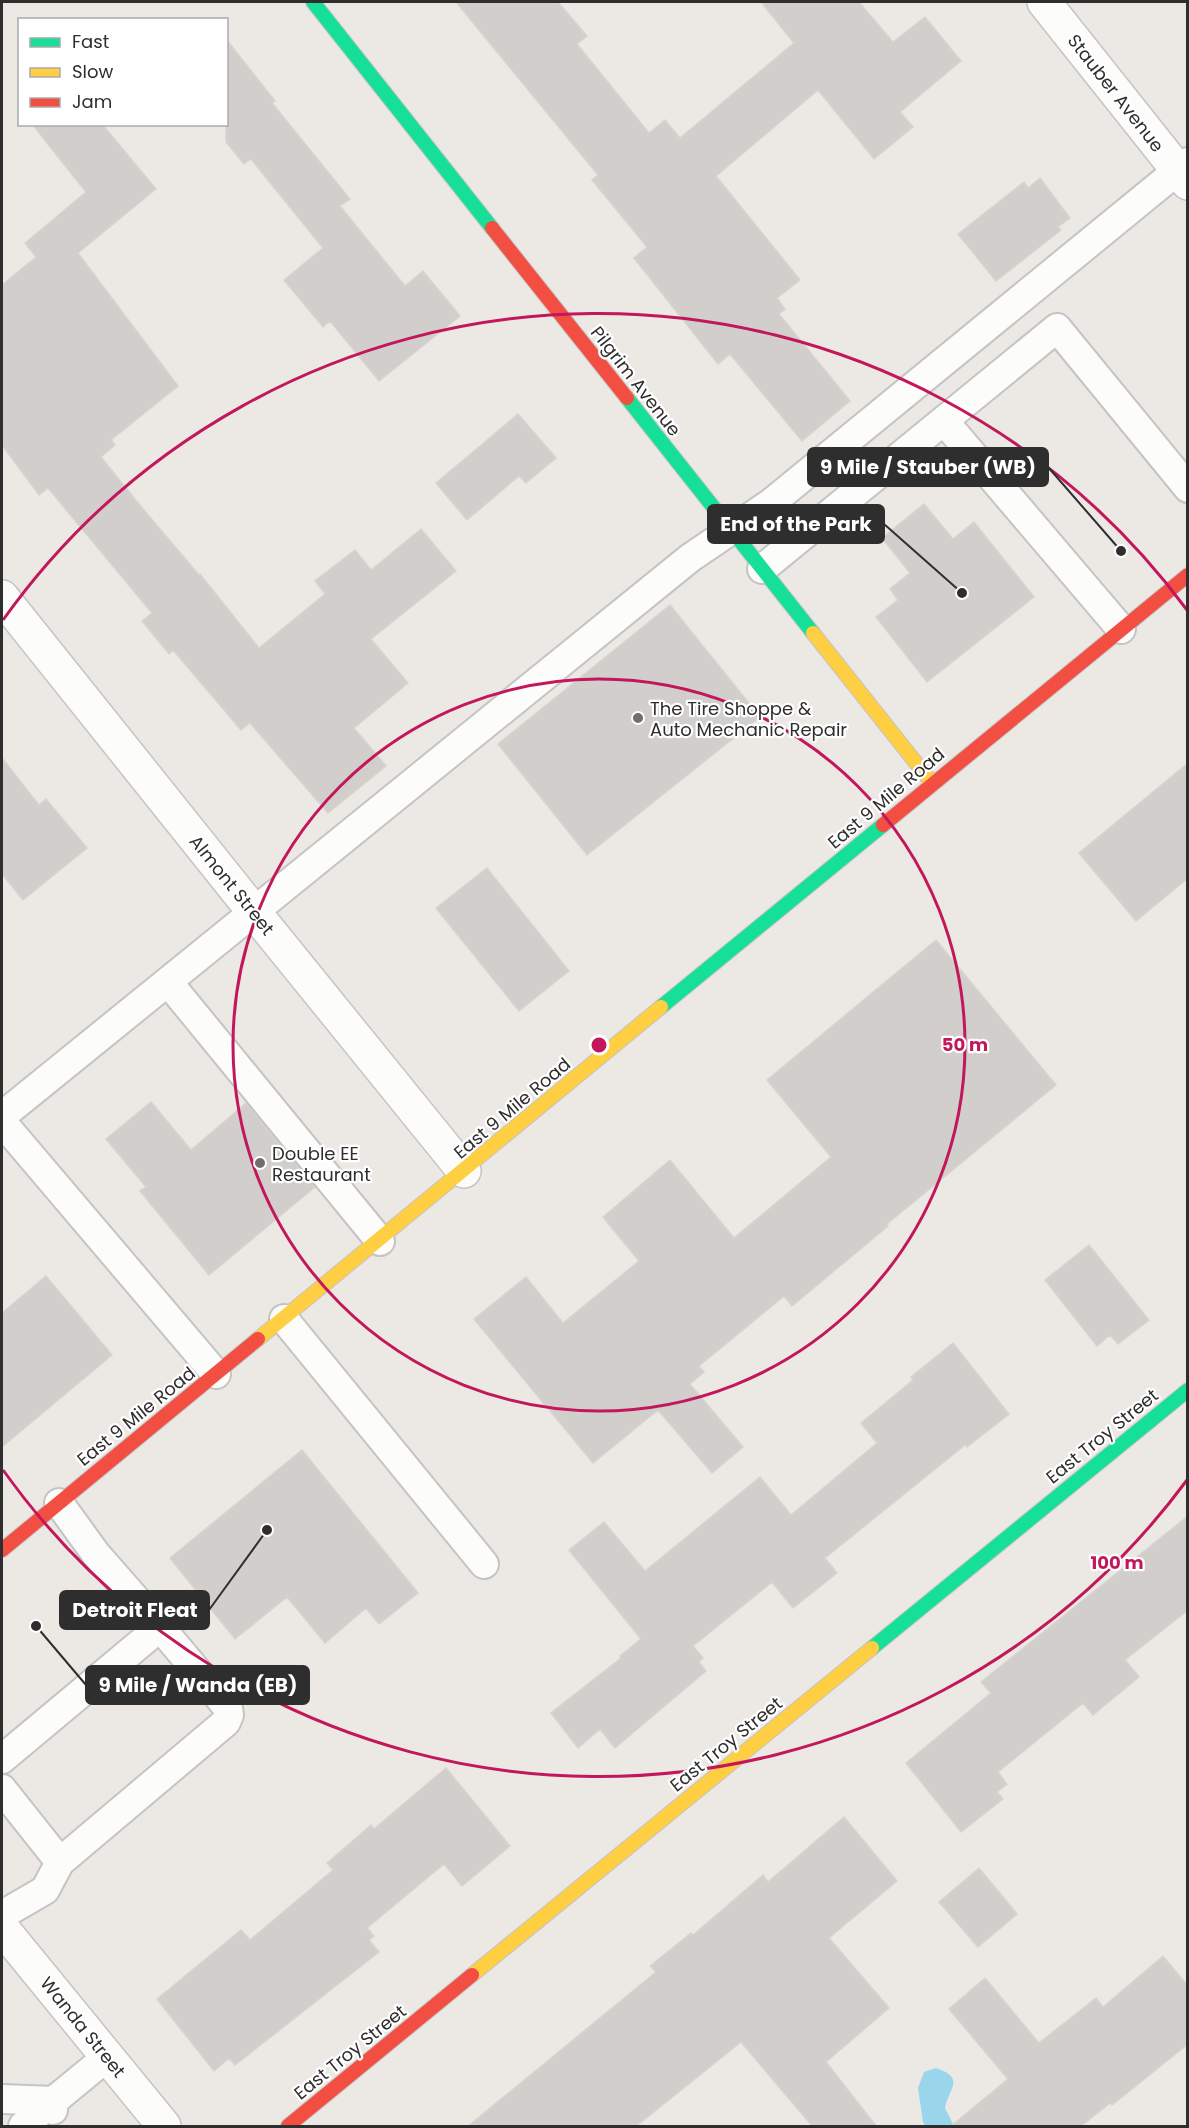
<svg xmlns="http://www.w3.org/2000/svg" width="1189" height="2128" font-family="Poppins,sans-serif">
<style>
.water{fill:#99d6ec}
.building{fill:#d1cecb;stroke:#d7d4d0;stroke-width:1.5}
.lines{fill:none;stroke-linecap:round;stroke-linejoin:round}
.lane-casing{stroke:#c5c4c5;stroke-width:32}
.street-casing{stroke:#c5c4c5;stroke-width:36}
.fast-casing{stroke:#c5c4c5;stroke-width:16}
.slow-casing{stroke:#c5c4c5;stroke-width:16}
.jam-casing{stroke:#c5c4c5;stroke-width:16}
.lane{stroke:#fcfcfb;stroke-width:28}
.street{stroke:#fcfcfb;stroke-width:33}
.fast{stroke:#16e098;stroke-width:14}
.slow{stroke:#ffcf43;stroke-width:14}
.jam{stroke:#f24e42;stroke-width:14}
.ring{fill:none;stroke:#c2185b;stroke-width:3}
.poi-dot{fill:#706f6e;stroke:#fff;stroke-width:2}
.labels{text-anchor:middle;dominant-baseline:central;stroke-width:4.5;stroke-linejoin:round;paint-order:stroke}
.street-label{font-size:18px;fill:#2e2e2e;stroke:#fff}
.poi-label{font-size:18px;fill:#2e2e2e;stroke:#fff;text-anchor:start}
.centre{fill:#c2185b;stroke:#fff;stroke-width:3}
.ring-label{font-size:18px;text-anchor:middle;font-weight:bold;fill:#c2185b;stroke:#fff;stroke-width:4.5;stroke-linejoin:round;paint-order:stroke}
.leader{fill:none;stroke:#2e2e2e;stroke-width:2}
.callout-dot{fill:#2e2e2e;stroke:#fff;stroke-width:2}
.callout{fill:#2e2e2e;stroke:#2e2e2e;stroke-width:2}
.callout-label{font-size:20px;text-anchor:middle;font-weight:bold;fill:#fff}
</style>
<rect width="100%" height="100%" fill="#ece8e4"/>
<!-- water -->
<path class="water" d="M 936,2068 C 966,2078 949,2088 945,2108 L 954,2126 L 925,2126 L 923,2122 L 918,2088 L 924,2072 Z"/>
<!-- building -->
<path class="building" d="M 456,2 L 558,2 L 587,36 L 577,44 L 649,133 L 665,120 L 680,138 L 794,43 L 761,2 L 859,2 L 893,42 L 925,17 L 961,61 L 900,112 L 913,127 L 874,159 L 818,90 L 716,176 L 800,280 L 777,298 L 785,309 L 779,314 L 850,401 L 802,441 L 730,354 L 718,364 L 634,258 L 647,247 L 592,180 L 598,175 Z
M 226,39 L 275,101 L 272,103 L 350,199 L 340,206 L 405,286 L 423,271 L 460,316 L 379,381 L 330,321 L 323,327 L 284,280 L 323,248 L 251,159 L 244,164 L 226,142 Z
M 32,124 L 102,124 L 156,189 L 78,253 L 178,386 L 111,440 L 115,445 L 101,457 L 143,509 L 199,575 L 200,574 L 259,648 L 325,594 L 315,581 L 355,550 L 371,570 L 421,529 L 456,571 L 371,639 L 408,683 L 354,728 L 386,766 L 328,813 L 250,723 L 241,730 L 173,650 L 169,654 L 142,621 L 152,613 L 48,488 L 39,495 L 2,445 L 2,285 L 36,257 L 25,243 L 86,192 Z
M 1040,178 L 1070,218 L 1058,227 L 1061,230 L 996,281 L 958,234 L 1024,182 L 1028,188 Z
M 518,414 L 556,458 L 526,483 L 519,476 L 467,520 L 436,483 Z
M 924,504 L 953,539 L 974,522 L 1034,597 L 927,682 L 876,617 L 898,600 L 890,589 L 910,573 L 882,538 Z
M 670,605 L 760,717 L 587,855 L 498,744 Z
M 2,758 L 39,805 L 46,799 L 87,848 L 23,900 L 2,874 Z
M 1188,763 L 1188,878 L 1136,921 L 1079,853 Z
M 487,868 L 569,971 L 519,1011 L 436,908 Z
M 936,940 L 1056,1085 L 887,1224 L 888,1226 L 792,1306 L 784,1296 L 699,1366 L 704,1372 L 690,1384 L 743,1447 L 712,1473 L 658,1410 L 593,1463 L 474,1319 L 526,1277 L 563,1323 L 639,1261 L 603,1217 L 670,1160 L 734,1238 L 831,1157 L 767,1080 Z
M 151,1102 L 191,1150 L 246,1103 L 315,1187 L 209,1275 L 140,1191 L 146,1187 L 106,1139 Z
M 1089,1245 L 1149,1320 L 1118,1344 L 1110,1335 L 1097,1346 L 1045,1280 Z
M 46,1276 L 112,1355 L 2,1447 L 2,1313 Z
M 953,1343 L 1009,1414 L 967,1447 L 965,1445 L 825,1558 L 837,1573 L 793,1608 L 772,1582 L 693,1646 L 703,1658 L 699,1662 L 706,1671 L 615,1748 L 600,1729 L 578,1748 L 551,1713 L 621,1658 L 620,1656 L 641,1639 L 569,1550 L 604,1522 L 645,1571 L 760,1477 L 791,1515 L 877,1443 L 861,1423 L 913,1380 L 911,1377 Z
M 302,1450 L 418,1593 L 379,1624 L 366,1608 L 325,1643 L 287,1597 L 235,1639 L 170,1558 Z
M 1188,1516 L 1188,1610 L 1125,1660 L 1139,1677 L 1093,1715 L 1083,1703 L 998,1772 L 1007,1784 L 997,1792 L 1003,1799 L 961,1832 L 906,1763 L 991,1693 L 981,1682 Z
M 446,1768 L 510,1846 L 462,1886 L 444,1864 L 367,1928 L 374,1936 L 369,1940 L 379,1952 L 235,2065 L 229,2058 L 214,2071 L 157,1999 L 241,1930 L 250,1940 L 333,1870 L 327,1863 L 371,1825 L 374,1829 Z
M 844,1817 L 897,1881 L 829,1938 L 889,2008 L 826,2062 L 877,2127 L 813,2127 L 741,2042 L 635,2127 L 467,2127 L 656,1972 L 650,1966 L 691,1933 L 693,1935 L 763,1875 L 768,1882 Z
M 979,1868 L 1017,1914 L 978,1947 L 939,1902 Z
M 1163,1956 L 1188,1986 L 1188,2044 L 1112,2105 L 1110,2103 L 1080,2127 L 950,2127 L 1008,2079 L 949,2009 L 985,1978 L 1039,2043 L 1096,1998 L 1103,2007 Z"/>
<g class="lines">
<defs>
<path id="lane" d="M 944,421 L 1121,629
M 762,569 L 1057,328 L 1188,488
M 168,982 L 380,1241
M 2,1116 L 690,558 L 771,503 L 1188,162
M 2,1122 L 216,1374
M 284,1319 L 484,1564
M 2,1759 L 160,1627
M 2,1789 L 60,1862
M 2,1915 L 45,1890 L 60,1862 L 226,1722 L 229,1715 L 228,1708 L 160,1627 L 96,1554 L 59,1503
M 2,2099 L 54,2101 L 53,2110
M 23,2126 L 107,2057"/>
<path id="street" d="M 1044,2 L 1188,183
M 2,597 L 254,912 L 464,1171
M 2,1928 L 164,2126"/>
<path id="fast" d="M 313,2 L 492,228
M 627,398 L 813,633
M 661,1007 L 883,825
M 872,1648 L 1188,1390"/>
<path id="slow" d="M 813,633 L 932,783
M 258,1339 L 661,1007
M 472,1975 L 872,1648"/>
<path id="jam" d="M 492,228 L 627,398
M 883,825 L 1188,575
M 2,1550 L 258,1339
M 288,2126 L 472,1975"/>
</defs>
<!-- lane casing -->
<use href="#lane" class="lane-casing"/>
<!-- street casing -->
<use href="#street" class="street-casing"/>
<!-- fast casing -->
<use href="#fast" class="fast-casing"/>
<!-- slow casing -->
<use href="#slow" class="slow-casing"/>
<!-- jam casing -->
<use href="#jam" class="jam-casing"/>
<!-- lane -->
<use href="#lane" class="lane"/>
<!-- street -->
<use href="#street" class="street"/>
<!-- fast -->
<use href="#fast" class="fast"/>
<!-- slow -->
<use href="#slow" class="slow"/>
<!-- jam -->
<use href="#jam" class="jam"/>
</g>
<!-- distance rings -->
<g class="ring">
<circle cx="599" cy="1045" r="366"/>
<path d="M1187 1480A732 732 0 0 1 3 1470M3 620A732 732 0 0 1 1187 610"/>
</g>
<!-- markers -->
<g class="poi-dot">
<circle cx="638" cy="718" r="6"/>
<circle cx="260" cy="1163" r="6"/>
</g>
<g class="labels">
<!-- street labels -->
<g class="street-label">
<text transform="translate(1116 93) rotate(52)">Stauber Avenue</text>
<text transform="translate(636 381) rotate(52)">Pilgrim Avenue</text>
<text transform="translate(886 798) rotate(-40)">East 9 Mile Road</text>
<text transform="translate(232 885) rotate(51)">Almont Street</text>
<text transform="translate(512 1108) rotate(-40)">East 9 Mile Road</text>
<text transform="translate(136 1416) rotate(-39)">East 9 Mile Road</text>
<text transform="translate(1102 1436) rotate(-39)">East Troy Street</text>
<text transform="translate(726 1744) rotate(-39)">East Troy Street</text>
<text transform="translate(83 2027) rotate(51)">Wanda Street</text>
<text transform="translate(350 2052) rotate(-39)">East Troy Street</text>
</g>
<!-- poi labels -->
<g class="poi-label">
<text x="650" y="708">The Tire Shoppe &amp;<tspan x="650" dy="21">Auto Mechanic Repair</tspan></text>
<text x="272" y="1153">Double EE<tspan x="272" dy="21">Restaurant</tspan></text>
</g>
</g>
<circle cx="599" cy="1045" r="9" class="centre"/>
<g class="ring-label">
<text x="965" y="1051">50 m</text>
<text x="1117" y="1569">100 m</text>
</g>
<!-- callouts -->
<path class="leader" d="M1121 551L1048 467M962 593L884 524M267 1530L209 1610M36 1626L86 1685"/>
<g class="callout-dot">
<circle cx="1121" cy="551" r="6"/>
<circle cx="962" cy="593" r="6"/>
<circle cx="267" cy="1530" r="6"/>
<circle cx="36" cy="1626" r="6"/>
</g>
<g class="callout">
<rect x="808" y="448" width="240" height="38" rx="6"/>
<rect x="708" y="505" width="176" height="38" rx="6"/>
<rect x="60" y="1591" width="149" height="38" rx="6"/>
<rect x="86" y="1666" width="223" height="38" rx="6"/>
</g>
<g class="callout-label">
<text x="928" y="474">9 Mile / Stauber (WB)</text>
<text x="796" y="531">End of the Park</text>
<text x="135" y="1617">Detroit Fleat</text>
<text x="198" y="1692">9 Mile / Wanda (EB)</text>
</g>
<!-- border -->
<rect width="1189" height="2128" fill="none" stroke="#2e2e2e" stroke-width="6"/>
<!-- legend -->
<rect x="18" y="18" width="210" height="108" fill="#ffffff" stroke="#ababab" stroke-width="1.5"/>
<rect x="30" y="38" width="30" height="9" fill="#16e098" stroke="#ababab" stroke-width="1.5"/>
<text x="72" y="48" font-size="18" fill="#2e2e2e">Fast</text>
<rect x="30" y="68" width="30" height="9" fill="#ffcf43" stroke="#ababab" stroke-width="1.5"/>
<text x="72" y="78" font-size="18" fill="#2e2e2e">Slow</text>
<rect x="30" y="98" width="30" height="9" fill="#f24e42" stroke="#ababab" stroke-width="1.5"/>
<text x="72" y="108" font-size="18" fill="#2e2e2e">Jam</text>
</svg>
